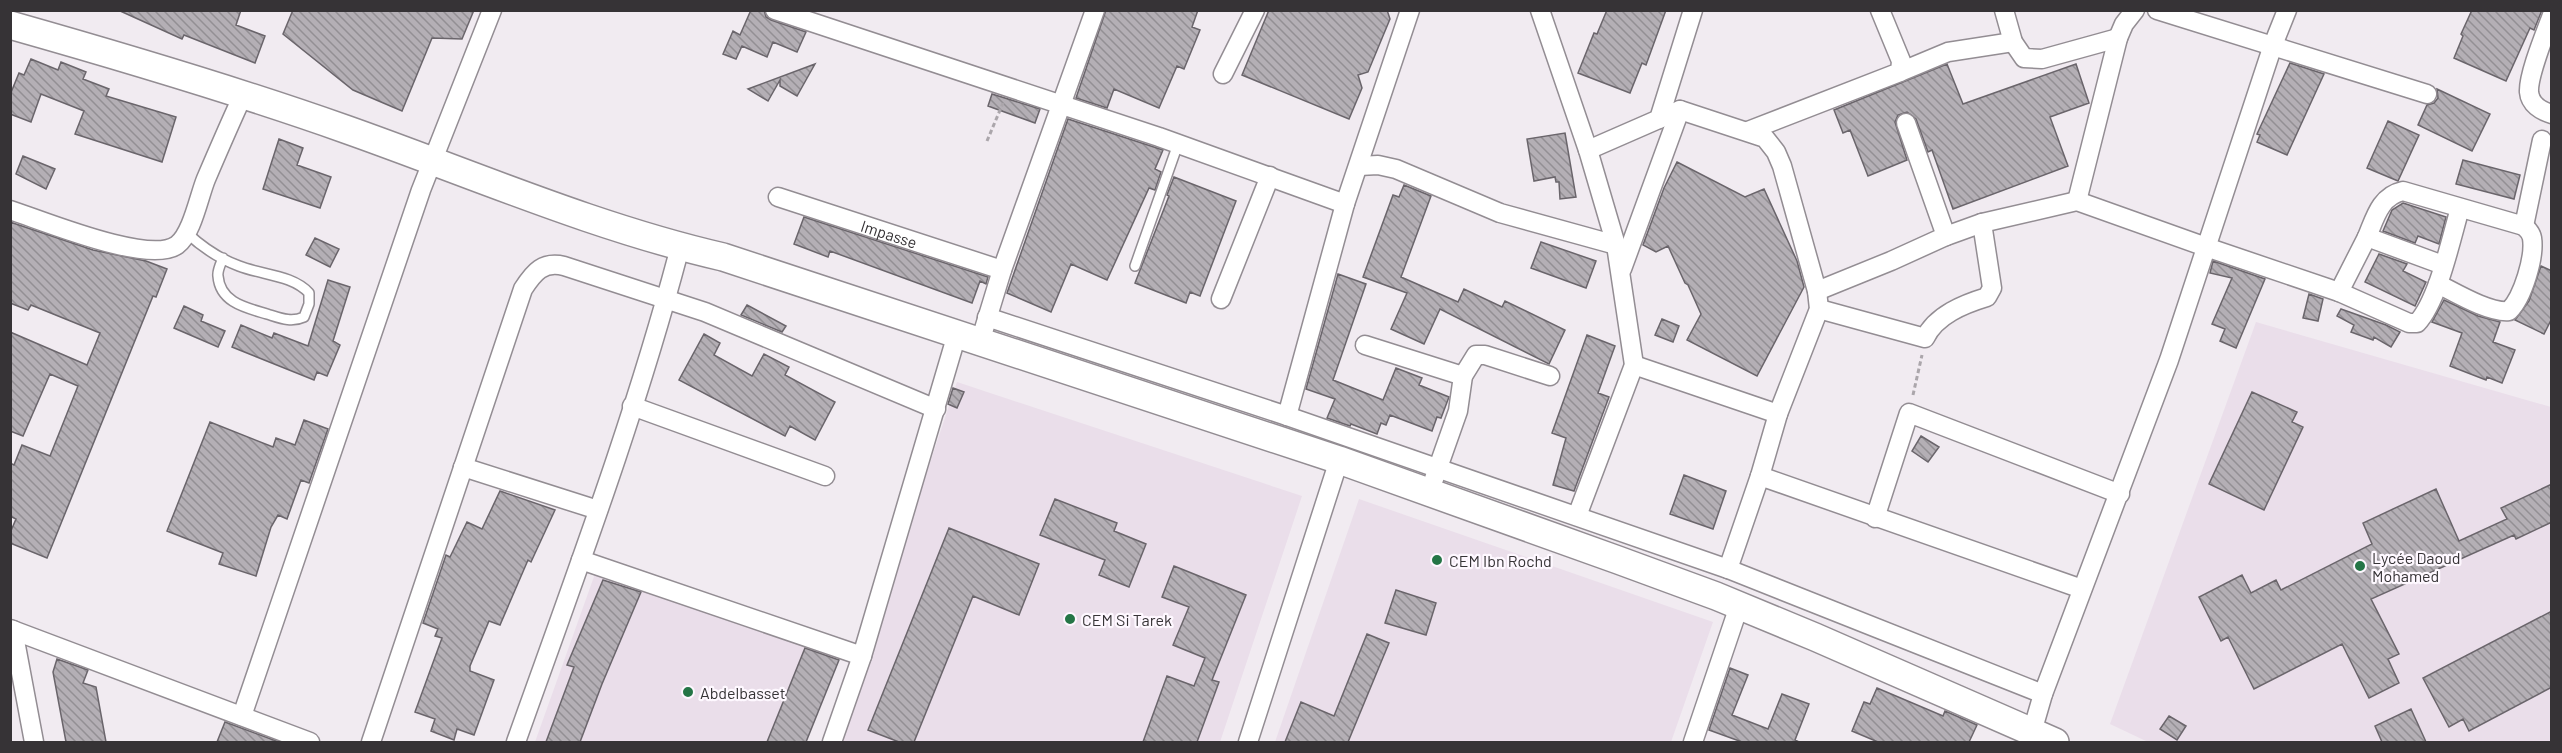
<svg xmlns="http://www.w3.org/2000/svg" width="2562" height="753" font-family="Barlow,sans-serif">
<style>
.built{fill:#eadeea}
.building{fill:url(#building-back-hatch);stroke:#6a656b;stroke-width:1.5}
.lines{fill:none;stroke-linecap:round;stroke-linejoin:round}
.service-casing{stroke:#938d93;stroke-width:12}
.minor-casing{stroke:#938d93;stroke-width:21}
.secondary-casing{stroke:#938d93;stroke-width:30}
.path{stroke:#aba6ab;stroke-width:3;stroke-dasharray:4.5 3;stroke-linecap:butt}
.service{stroke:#fff;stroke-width:9}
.minor{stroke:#fff;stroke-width:18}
.secondary{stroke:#fff;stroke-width:27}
.poi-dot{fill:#247546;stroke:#fef8ff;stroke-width:2}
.labels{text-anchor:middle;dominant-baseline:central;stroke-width:4.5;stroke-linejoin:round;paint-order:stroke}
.street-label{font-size:16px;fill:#363336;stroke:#fef8ff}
.poi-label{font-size:16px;fill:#363336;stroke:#fef8ff;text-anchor:start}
</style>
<defs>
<pattern id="building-back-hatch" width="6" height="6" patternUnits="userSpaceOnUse" patternTransform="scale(1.5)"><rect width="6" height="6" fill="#b4afb5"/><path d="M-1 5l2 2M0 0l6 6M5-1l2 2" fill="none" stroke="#938f94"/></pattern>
</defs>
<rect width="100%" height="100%" fill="#f1ebf1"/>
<!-- built -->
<path class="built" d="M 2256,322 L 2551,407 L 2551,742 L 2148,742 L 2110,724 Z
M 957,382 L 1302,496 L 1220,742 L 837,742 Z
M 1359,499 L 1713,622 L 1671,742 L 1275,742 Z
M 601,557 L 841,642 L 805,742 L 535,742 Z"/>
<!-- building -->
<path class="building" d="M 118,10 L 241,10 L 236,25 L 265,36 L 255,63 L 184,35 L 182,39 Z
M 293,10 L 474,10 L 462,39 L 432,38 L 402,111 L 353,90 L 283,34 Z
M 751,10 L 764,10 L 766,17 L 771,20 L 806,32 L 797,52 L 773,42 L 767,57 L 742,46 L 736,59 L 723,54 L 733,31 L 740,35 Z
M 1106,10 L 1198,10 L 1192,27 L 1200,30 L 1184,69 L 1177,66 L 1159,108 L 1114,89 L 1107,108 L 1076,98 Z
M 1269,10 L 1387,10 L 1390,19 L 1368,72 L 1358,75 L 1362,88 L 1349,119 L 1242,75 Z
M 1607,10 L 1666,10 L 1646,65 L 1642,63 L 1630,93 L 1578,73 L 1594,33 L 1597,34 Z
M 2472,10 L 2542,10 L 2534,30 L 2530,28 L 2506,81 L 2454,58 L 2463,36 L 2461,34 Z
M 31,59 L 58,70 L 61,62 L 86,72 L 83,79 L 109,89 L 106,96 L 176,117 L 162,162 L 75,134 L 84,111 L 41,94 L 31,122 L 10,114 L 10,95 L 19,73 L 24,75 Z
M 2290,63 L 2324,74 L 2287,155 L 2257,142 L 2260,135 L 2257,134 Z
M 815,64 L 797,96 L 780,86 L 780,80 L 768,101 L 748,89 Z
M 1947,64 L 1963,104 L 2076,64 L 2089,103 L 2050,117 L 2068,166 L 1953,209 L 1932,150 L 1928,152 L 1916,119 L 1907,112 L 1898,115 L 1895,122 L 1907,160 L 1868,176 L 1850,130 L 1843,133 L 1834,110 Z
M 2437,89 L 2490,114 L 2472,151 L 2418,125 L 2427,105 L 2434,103 L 2438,98 Z
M 992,94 L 1040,109 L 1035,123 L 988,106 Z
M 1068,119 L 1163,150 L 1155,169 L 1161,172 L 1155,190 L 1149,188 L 1107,280 L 1071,264 L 1051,312 L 1007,293 Z
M 2388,121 L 2419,135 L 2398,181 L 2367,168 Z
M 1565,133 L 1576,197 L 1560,199 L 1559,182 L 1556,182 L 1555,177 L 1534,181 L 1527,139 Z
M 279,139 L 303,148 L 297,165 L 331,177 L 320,208 L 263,189 Z
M 23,156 L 55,169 L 46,189 L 16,174 Z
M 2463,160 L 2520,175 L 2514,199 L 2456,184 Z
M 1677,162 L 1745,197 L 1764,189 L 1797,261 L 1804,287 L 1757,376 L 1687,340 L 1701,314 L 1688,285 L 1685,283 L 1668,246 L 1656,252 L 1643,245 L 1664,188 Z
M 1174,177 L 1236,201 L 1200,296 L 1190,292 L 1186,303 L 1135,283 L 1169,196 L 1167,195 Z
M 1404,185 L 1431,196 L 1401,277 L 1458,302 L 1464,289 L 1502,307 L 1505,301 L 1565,330 L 1549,364 L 1440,309 L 1424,344 L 1391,329 L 1407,293 L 1363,277 L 1393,195 L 1399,197 Z
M 2403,203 L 2446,217 L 2439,244 L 2418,236 L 2415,243 L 2383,231 L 2392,210 Z
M 804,217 L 988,277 L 986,284 L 980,281 L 972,303 L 830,251 L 828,257 L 794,244 Z
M 10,222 L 93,250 L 146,261 L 167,269 L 156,297 L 153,296 L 47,558 L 10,543 L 10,533 L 16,519 L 10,516 L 10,463 L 14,465 L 22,445 L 50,456 L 78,386 L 50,374 L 23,436 L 10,431 L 10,332 L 87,365 L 100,333 L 31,305 L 28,310 L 10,303 Z
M 315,238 L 339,249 L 330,267 L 306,255 Z
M 1541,242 L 1596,261 L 1586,288 L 1531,268 Z
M 2379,254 L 2407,264 L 2403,271 L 2426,282 L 2415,306 L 2365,282 Z
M 2213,261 L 2265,279 L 2236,348 L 2220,341 L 2225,329 L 2212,324 L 2232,278 L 2210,273 Z
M 2541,266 L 2552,271 L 2552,318 L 2544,334 L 2515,320 L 2529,301 Z
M 1338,274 L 1366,284 L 1333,380 L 1383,400 L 1396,368 L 1422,378 L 1419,385 L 1449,397 L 1441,418 L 1437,417 L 1432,431 L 1390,415 L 1386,425 L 1381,423 L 1377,434 L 1351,424 L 1350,426 L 1327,418 L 1335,399 L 1306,389 Z
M 328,280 L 350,287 L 333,341 L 340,345 L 327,376 L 317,372 L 314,380 L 232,347 L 241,325 L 272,338 L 274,333 L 308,346 Z
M 2309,294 L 2323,299 L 2318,321 L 2303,318 Z
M 2444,300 L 2478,316 L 2500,322 L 2493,342 L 2515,350 L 2502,383 L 2487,377 L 2486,380 L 2450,366 L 2462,333 L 2432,322 Z
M 747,305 L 786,326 L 782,332 L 741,315 Z
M 184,306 L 203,315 L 201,321 L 225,331 L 218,347 L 174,328 Z
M 2341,309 L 2386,325 L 2400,332 L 2391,347 L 2374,337 L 2373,340 L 2351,332 L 2354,325 L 2337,316 Z
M 1662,319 L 1679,326 L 1673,342 L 1655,335 Z
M 704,334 L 720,343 L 714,355 L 752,376 L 764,354 L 789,367 L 785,375 L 835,402 L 815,440 L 790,426 L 785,436 L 679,380 Z
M 1587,335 L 1615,346 L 1598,393 L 1609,397 L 1574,491 L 1553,485 L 1566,438 L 1552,433 Z
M 953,388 L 964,392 L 957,408 L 948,404 Z
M 2252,392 L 2297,412 L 2292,422 L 2303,427 L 2264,510 L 2209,484 Z
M 304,420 L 328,429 L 309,483 L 301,480 L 287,519 L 278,515 L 271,527 L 256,576 L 219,564 L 223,553 L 167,531 L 210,422 L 273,447 L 276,438 L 295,445 Z
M 1921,436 L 1939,447 L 1928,462 L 1912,451 Z
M 1684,475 L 1726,491 L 1713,529 L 1670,514 Z
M 2552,484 L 2552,522 L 2516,539 L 2514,535 L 2371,599 L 2399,654 L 2388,659 L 2399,683 L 2369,698 L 2342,644 L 2254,689 L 2228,637 L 2221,641 L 2199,597 L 2242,575 L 2251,593 L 2276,580 L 2281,590 L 2372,544 L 2363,523 L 2436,489 L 2459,541 L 2507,519 L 2501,508 Z
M 500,491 L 555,510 L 531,562 L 528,560 L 500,625 L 489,621 L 470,666 L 470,671 L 494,680 L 474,735 L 457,729 L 454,740 L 431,731 L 435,719 L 415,712 L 442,638 L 435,636 L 438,629 L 423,623 L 446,555 L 450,557 L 467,522 L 482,529 Z
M 1055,499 L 1117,523 L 1114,531 L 1146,544 L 1129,587 L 1099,575 L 1105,560 L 1040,535 Z
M 949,528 L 1039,564 L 1019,615 L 973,596 L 914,742 L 899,742 L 868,730 Z
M 1174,566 L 1246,595 L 1212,680 L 1219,682 L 1197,742 L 1143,742 L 1167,676 L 1194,686 L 1205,658 L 1173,645 L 1189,607 L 1162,597 Z
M 603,580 L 641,592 L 602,684 L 580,742 L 546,742 L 574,667 L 567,665 Z
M 1396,590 L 1436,603 L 1426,635 L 1385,623 Z
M 2552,611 L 2552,687 L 2469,731 L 2463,719 L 2449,727 L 2423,678 Z
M 1367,634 L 1389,643 L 1348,742 L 1285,742 L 1301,702 L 1334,716 Z
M 805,648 L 839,660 L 806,742 L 767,742 Z
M 57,659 L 88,670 L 83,683 L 96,687 L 106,742 L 66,742 L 53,672 Z
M 1730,668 L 1748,675 L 1732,715 L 1768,729 L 1782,694 L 1809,704 L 1795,740 L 1799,742 L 1742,742 L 1709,730 Z
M 1877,688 L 1943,716 L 1945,711 L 1977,725 L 1969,742 L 1878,742 L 1852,731 L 1864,702 L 1870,704 Z
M 2411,709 L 2426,742 L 2382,742 L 2375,726 Z
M 2169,716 L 2186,726 L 2177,740 L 2160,729 Z
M 225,722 L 279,742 L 217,742 Z"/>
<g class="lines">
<defs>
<path id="service" d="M 187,233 C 202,247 220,259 239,266 C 262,275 293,275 309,293 L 309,304 L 304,317 C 291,323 280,318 267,314 C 247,308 220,303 218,276 C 217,271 221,263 223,258
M 1135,266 L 1178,144"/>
<g id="minor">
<path d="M 775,10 L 1159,137 L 1345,204"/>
<path d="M 1540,10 L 1588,150 L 1616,245 L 1634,365 L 1577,516"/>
<path d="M 2004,10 L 2013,42 L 2024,58 L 2042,59 L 2118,38"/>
<path d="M 2157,10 L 2427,94"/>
<path d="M 2552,15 C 2545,34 2528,75 2529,92 C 2530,104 2541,111 2552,114"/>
<path d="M 1900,72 L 1948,52 L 2013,42"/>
<path d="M 1223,74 L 1255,10"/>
<path d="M 1659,119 L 1680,110 L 1765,138 L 1776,152 L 1782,166 L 1817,291 L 1819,309 L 1778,414 L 1760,476 L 1728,569"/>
<path d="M 1906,123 L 1946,236"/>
<path d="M 1748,131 L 1900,72 L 1901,61 L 1880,10"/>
<path d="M 1588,150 L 1659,119 L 1693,10"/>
<path d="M 1359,166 L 1378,165 L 1396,169 L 1500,213 L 1616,245"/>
<path id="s1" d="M 778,197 L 1002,270"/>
<path d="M 2077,201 L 2118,38 L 2124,24 L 2135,10"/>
<path d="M 10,210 C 44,221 149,265 177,245 C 192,234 199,196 206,179 C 218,151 230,123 243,95"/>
<path d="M 2367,237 C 2375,218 2380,196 2403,191 L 2524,226 L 2542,140"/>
<path d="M 1622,269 L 1680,110"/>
<path d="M 2438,284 C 2456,293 2489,313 2509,311 C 2523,297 2535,257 2532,238 C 2531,232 2528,230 2524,226"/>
<path d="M 1817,291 L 1891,261 L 1946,236 L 1982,223 L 2077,201 L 2206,247 L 2339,292 L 2409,323 L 2417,323 C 2438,301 2451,239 2460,208"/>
<path d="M 2339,292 L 2367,237 L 2443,265"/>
<path d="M 1221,299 L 1270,176"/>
<path d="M 1819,309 L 1925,338 C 1936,315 1964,304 1987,297 L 1992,288 L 1982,223"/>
<path d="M 987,317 L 1287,416 L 1728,569 L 2043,694"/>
<path d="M 984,329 L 1002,270 L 1095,10"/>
<path d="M 1365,345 L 1463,376"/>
<path d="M 1634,365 L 1778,414"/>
<path d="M 632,406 L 825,476"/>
<path d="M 1287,416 L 1345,204 L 1410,10"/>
<path d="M 463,467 L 598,510"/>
<path d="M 1760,476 L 2082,589"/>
<path d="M 1434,479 L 1458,411 L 1463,376 L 1476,355 L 1485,355 L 1550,376"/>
<path d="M 1875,518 L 1909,413 L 2120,494"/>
<path d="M 581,560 L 862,656"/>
<path d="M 10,629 L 310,742"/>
<path d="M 13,630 L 34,742"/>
<path d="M 242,716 L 421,190 L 492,10"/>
<path d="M 2032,732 L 2043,694 L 2169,360 L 2273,45 L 2287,10"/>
<path d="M 371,742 L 523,289 C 534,272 543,261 564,266 L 705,312 L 936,409"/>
<path d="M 516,742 C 574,579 636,415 680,247"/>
<path d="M 832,742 L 862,656 L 957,334"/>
<path d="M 1248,742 L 1339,460"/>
<path d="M 1693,742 L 1739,606"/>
</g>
<path id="secondary" d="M 10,25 C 123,57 235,90 345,129 C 470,173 593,227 723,257 L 1339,460 L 1618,560 L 1716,596 L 1815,637 L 2055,742"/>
</defs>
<!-- service casing -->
<use href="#service" class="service-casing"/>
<!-- minor casing -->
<use href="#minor" class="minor-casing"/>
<!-- secondary casing -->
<use href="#secondary" class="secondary-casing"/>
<!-- path -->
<path class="path" d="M 987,141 L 1003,103
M 1913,395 L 1922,355"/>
<!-- service -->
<use href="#service" class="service"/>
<!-- minor -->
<use href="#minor" class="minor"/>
<!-- secondary -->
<use href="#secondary" class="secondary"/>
</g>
<!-- markers -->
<g class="poi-dot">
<circle cx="1437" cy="560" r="6"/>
<circle cx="2360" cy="566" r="6"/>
<circle cx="1070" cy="619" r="6"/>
<circle cx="688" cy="692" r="6"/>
</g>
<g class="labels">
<!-- street labels -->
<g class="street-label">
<text stroke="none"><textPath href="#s1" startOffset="117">Impasse</textPath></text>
</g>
<!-- poi labels -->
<g class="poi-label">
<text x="2372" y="557">Lycée Daoud<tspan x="2372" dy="18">Mohamed</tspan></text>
<text x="1449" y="560">CEM Ibn Rochd</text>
<text x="1082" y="619">CEM Si Tarek</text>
<text x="700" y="692">Abdelbasset</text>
</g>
</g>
<!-- border -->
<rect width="2562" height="753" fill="none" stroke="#363336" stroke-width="24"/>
</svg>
